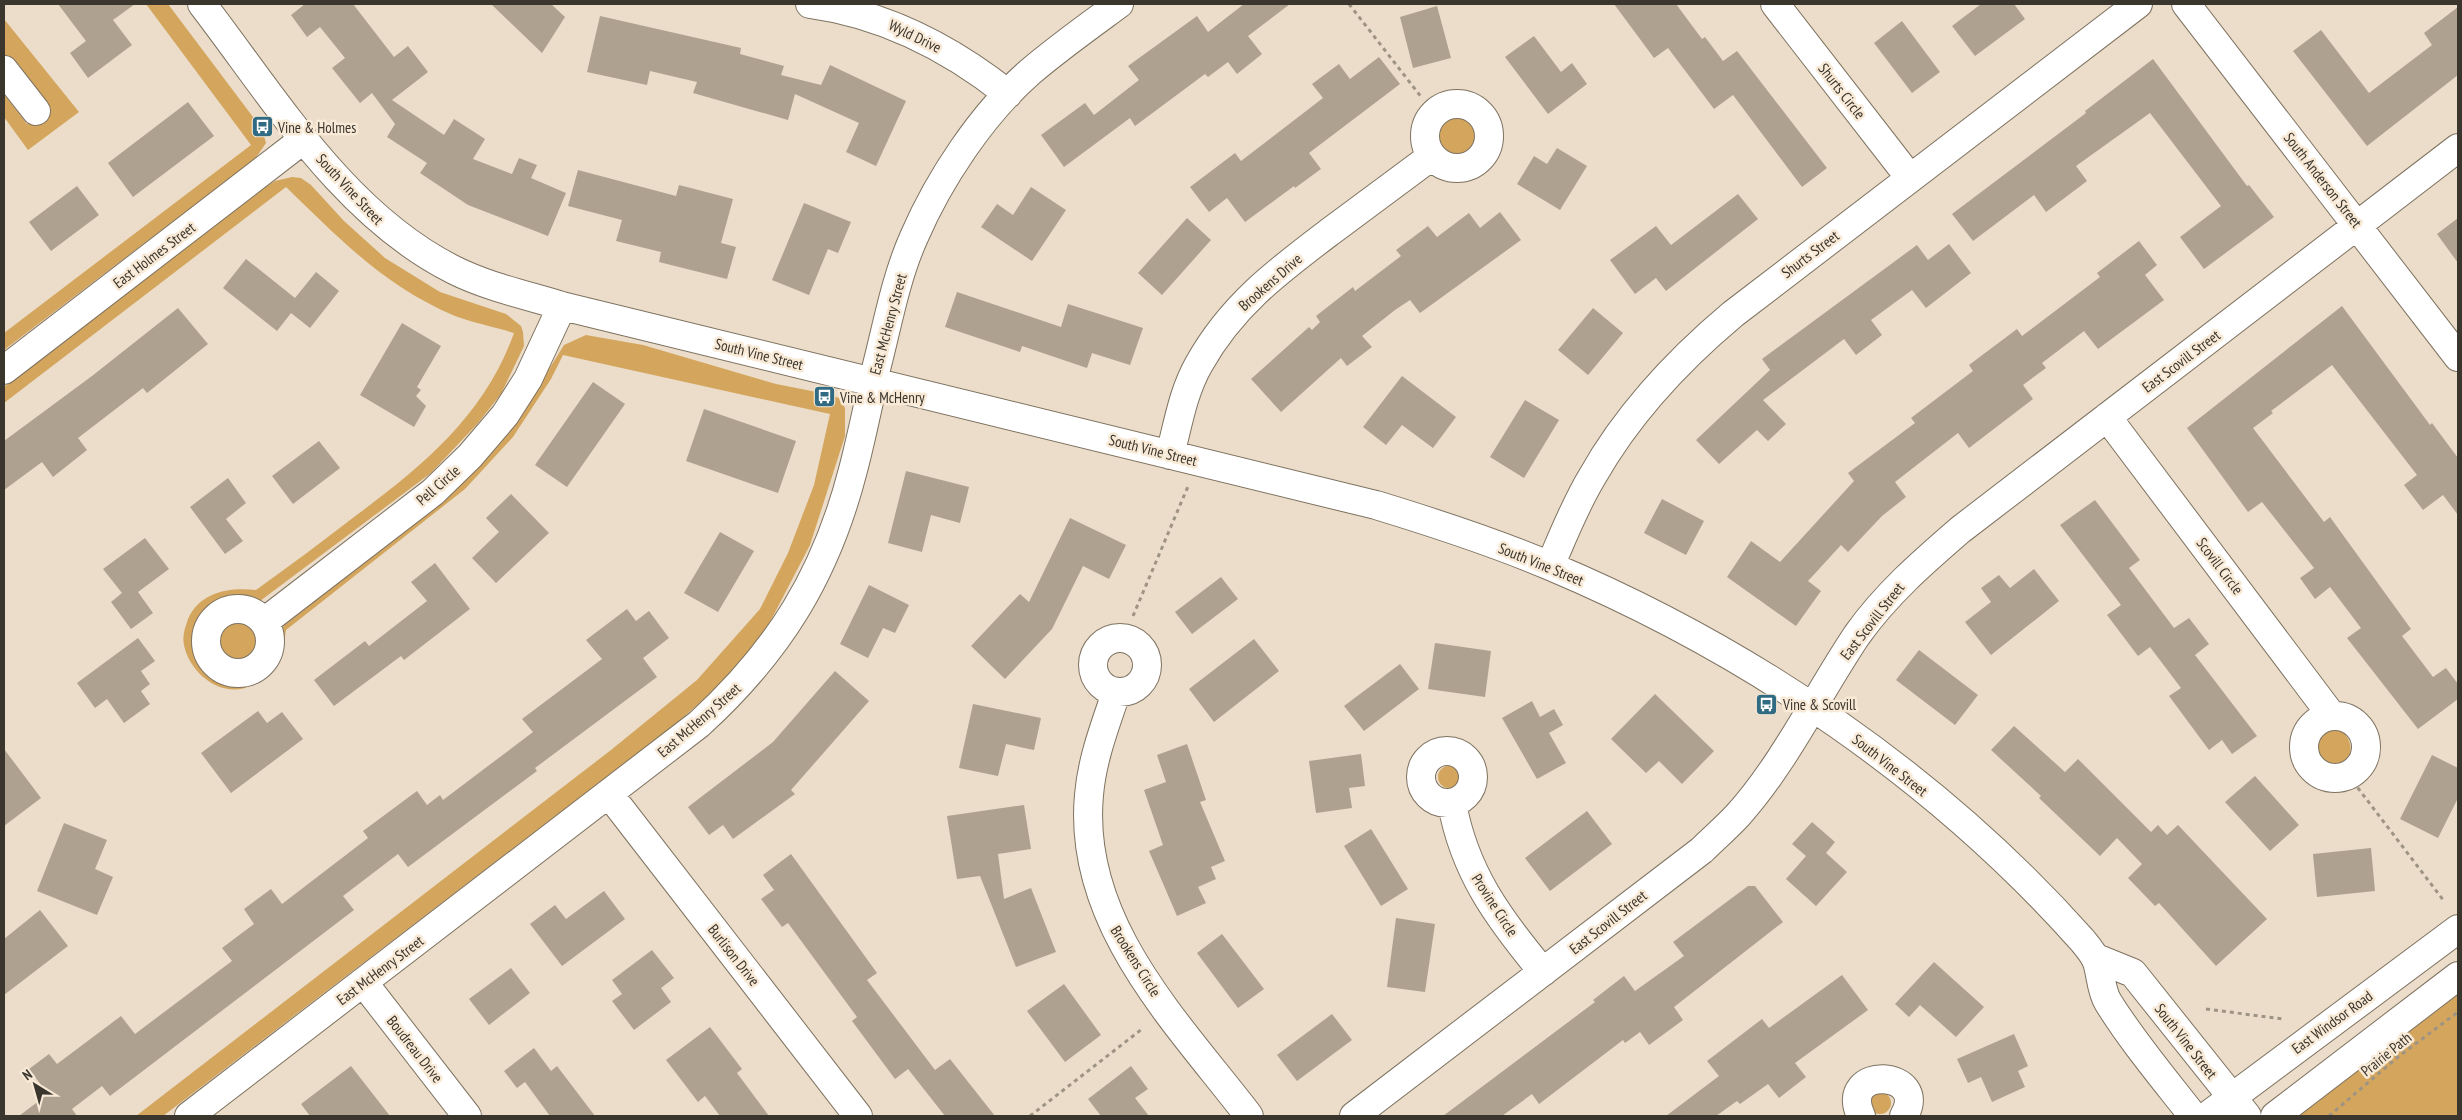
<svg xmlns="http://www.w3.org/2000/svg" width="2462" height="1120" font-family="'PT Sans Narrow',sans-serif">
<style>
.green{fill:#d4a55d}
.building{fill:#afa18f}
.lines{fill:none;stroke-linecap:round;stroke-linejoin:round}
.minor-casing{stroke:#7e7260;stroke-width:30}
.major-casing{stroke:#7e7260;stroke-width:30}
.path{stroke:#9e9485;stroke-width:3;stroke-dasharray:4 4;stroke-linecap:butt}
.minor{stroke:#fff;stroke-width:28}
.major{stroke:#fff;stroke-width:28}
.labels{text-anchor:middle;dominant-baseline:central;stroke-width:5;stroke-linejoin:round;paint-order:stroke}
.street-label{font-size:15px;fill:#3a352d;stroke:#f8ead6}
.poi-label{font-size:15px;fill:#3a352d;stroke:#f8ead6;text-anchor:start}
</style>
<rect width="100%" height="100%" fill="#ebddc9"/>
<!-- green -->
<path class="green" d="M 146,4 L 168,4 L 262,129 L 266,143 L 255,159 L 4,350 L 4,333 L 251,145 Z
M 4,19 L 79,112 L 28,150 L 4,117 L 4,94 L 27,124 L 46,110 L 4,55 Z
M1433 134a23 23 0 1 1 46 0a23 23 0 1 1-46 0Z
M 292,177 L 301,178 L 311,185 L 344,221 L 385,258 L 440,292 L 506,314 L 521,326 L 523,332 L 524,346 L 501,394 L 478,423 L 431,473 L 256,604 C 218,600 210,603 192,637 C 199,668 225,696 258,675 C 264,671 273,662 276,655 C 282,641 276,634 288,620 L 528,403 L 564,345 L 586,335 L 643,345 L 776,384 L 827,394 L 839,398 L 845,408 L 845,436 L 810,545 L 770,622 L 731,676 L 673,726 L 163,1116 L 136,1116 L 611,750 L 697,680 L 760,609 L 788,553 L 814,485 L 830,414 L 563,355 L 551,379 L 513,437 L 465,489 L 286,630 C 284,644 280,666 269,676 C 264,679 257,682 252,685 C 224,700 190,675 184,645 C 182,636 185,628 188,619 C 200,592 229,587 256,590 C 289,566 322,542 354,517 C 422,467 485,415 514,333 C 495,327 474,323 455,316 C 384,286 340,239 286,187 L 4,403 L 4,387 L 264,188 L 275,181 Z
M211 643a23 23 0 1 1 46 0a23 23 0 1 1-46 0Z
M 2331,720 C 2337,725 2343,731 2347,737 C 2363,764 2320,781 2311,753 C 2309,747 2310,740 2313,734 C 2318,728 2326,724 2331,720 Z
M1438 777a11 11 0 1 1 22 0a11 11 0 1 1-22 0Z
M 2458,994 L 2458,1116 L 2296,1116 Z
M1869 1103a11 11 0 1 1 22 0a11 11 0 1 1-22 0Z"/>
<!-- building -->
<path class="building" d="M 58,4 L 135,4 L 113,20 L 132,45 L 88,78 L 70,53 L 86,41 Z
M 305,4 L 353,4 L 394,57 L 408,46 L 428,72 L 392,100 L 444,135 L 454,119 L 485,139 L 473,159 L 512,174 L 519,158 L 537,165 L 531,178 L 566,193 L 548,236 L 468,205 L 420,173 L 427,163 L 387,137 L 395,124 L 372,93 L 360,103 L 332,68 L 345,58 L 320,27 L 307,37 L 291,15 Z
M 491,4 L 551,4 L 565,17 L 542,53 Z
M 1244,4 L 1290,4 L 1248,36 L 1262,54 L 1237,74 L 1228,62 L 1208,77 L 1205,74 L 1135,126 L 1130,118 L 1064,167 L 1041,135 L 1085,103 L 1094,115 L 1139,80 L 1128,66 L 1197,16 L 1208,32 Z
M 1614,4 L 1676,4 L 1702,39 L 1705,37 L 1723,61 L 1737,51 L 1827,168 L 1802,187 L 1733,95 L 1714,109 L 1668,48 L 1654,58 Z
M 1981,4 L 2014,4 L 2025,19 L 1975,56 L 1952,26 Z
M 1437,6 L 1451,58 L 1413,68 L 1400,17 Z
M 2458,7 L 2458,75 L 2367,146 L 2293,51 L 2321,30 L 2369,93 L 2432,45 L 2424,33 Z
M 600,16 L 741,48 L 740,54 L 784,66 L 781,75 L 821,85 L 830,65 L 906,101 L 876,166 L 846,152 L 859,123 L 795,94 L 788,120 L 693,93 L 697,82 L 650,71 L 647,85 L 587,72 Z
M 1902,21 L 1940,72 L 1912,93 L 1874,43 Z
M 1534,36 L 1561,72 L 1572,63 L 1587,84 L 1548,114 L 1505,57 Z
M 1379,57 L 1400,84 L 1309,153 L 1321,169 L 1295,188 L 1294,186 L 1245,222 L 1227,198 L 1209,212 L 1190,187 L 1235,153 L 1241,161 L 1323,98 L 1312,84 L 1339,64 L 1350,79 Z
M 2153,59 L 2247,186 L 2249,185 L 2274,217 L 2204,269 L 2180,237 L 2221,206 L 2150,113 L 2076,166 L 2087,181 L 2046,212 L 2034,195 L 1973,241 L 1952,214 L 2086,113 L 2085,111 Z
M 188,102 L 214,136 L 133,197 L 108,163 Z
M 1557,148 L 1587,166 L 1560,210 L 1517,184 L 1534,156 L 1547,164 Z
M 578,170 L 676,196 L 679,185 L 733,199 L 721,243 L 736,247 L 727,279 L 659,262 L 661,252 L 616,241 L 622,220 L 568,206 Z
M 77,186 L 99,215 L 51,251 L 29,222 Z
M 1031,187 L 1066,210 L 1032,261 L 981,227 L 997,204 L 1013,215 Z
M 1738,194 L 1758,219 L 1666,291 L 1656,278 L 1635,294 L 1610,260 L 1656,226 L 1671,245 Z
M 804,203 L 851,222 L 838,253 L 828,249 L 809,295 L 772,280 Z
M 1500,212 L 1521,240 L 1420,313 L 1410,300 L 1395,310 L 1362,336 L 1372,347 L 1347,366 L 1341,358 L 1281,412 L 1251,379 L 1309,327 L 1312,330 L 1320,322 L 1316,316 L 1353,287 L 1355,291 L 1401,256 L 1396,250 L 1428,226 L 1437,237 L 1469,213 L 1480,228 Z
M 1187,218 L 1211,240 L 1162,295 L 1138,273 Z
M 2458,218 L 2458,263 L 2437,234 Z
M 2139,241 L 2157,265 L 2145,275 L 2164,300 L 2098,349 L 2084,331 L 2042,363 L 2046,368 L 2023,385 L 2033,399 L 1969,448 L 1958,433 L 1895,482 L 1906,497 L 1882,516 L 1848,552 L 1841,545 L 1808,581 L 1821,591 L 1796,626 L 1727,577 L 1751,541 L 1780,562 L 1854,481 L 1848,473 L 1915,423 L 1911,418 L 1973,371 L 1969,365 L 2017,329 L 2022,336 L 2100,277 L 2097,273 Z
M 1949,244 L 1971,273 L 1926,308 L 1912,290 L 1871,320 L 1882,335 L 1856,355 L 1844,339 L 1763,400 L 1786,424 L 1768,441 L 1757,430 L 1719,464 L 1696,440 L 1770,370 L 1762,359 L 1917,245 L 1928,260 Z
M 246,259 L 295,298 L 316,272 L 339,291 L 310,328 L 291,313 L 277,331 L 223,288 Z
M 957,292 L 1061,327 L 1068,304 L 1143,328 L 1130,365 L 1092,353 L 1087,368 L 1022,346 L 1020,352 L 945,327 Z
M 2342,306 L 2430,425 L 2432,423 L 2458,458 L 2458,515 L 2443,495 L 2423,510 L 2404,485 L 2417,475 L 2332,365 L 2271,411 L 2273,413 L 2253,428 L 2324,522 L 2330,517 L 2411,629 L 2402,636 L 2433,677 L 2446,668 L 2458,684 L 2458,699 L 2418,729 L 2347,638 L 2361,628 L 2330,587 L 2315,599 L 2300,578 L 2314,568 L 2262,502 L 2248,512 L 2187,428 Z
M 178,308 L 208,344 L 147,393 L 143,388 L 78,438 L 87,450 L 53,477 L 42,462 L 4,490 L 4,441 L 92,376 Z
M 1593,308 L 1623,333 L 1588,375 L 1558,350 Z
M 402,323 L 441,346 L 417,387 L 421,390 L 416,396 L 426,406 L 414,427 L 360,395 Z
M 1402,376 L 1456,417 L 1433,448 L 1402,425 L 1386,445 L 1363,427 Z
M 593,382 L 625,404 L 567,487 L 535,465 Z
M 1525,400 L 1559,420 L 1524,478 L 1490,457 Z
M 704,409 L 796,441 L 778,493 L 686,461 Z
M 319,441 L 340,468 L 293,504 L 272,476 Z
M 906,471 L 969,487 L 960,523 L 931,515 L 922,552 L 888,543 Z
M 228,478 L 246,503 L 226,519 L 243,541 L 225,554 L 190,507 Z
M 511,494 L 549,533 L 496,583 L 472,558 L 499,532 L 486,518 Z
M 1662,499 L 1704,521 L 1686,555 L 1644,533 Z
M 2095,500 L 2140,560 L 2129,568 L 2174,628 L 2189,618 L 2209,644 L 2195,655 L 2257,736 L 2232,754 L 2222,740 L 2209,750 L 2169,696 L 2181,688 L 2150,647 L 2138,656 L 2107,615 L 2121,605 L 2060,525 Z
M 1070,518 L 1126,545 L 1109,579 L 1083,566 L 1052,629 L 1005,679 L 971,646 L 1020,594 L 1029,602 Z
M 720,532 L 754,551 L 718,612 L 684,593 Z
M 145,538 L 169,569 L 138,592 L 153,613 L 131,629 L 111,602 L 122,593 L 103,569 Z
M 435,563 L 470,609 L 404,660 L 401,656 L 334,706 L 314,680 L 365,641 L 369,646 L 427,601 L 411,582 Z
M 2034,569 L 2059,601 L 1991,655 L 1965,622 L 1991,602 L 1981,588 L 1999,575 L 2010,588 Z
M 1221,577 L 1238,599 L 1192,634 L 1175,612 Z
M 869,585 L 909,605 L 895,633 L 883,628 L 868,658 L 840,644 Z
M 627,609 L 636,621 L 649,611 L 669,638 L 643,658 L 657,677 L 535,768 L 537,771 L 408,867 L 398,854 L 343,896 L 354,910 L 110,1096 L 102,1086 L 72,1109 L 77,1116 L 19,1116 L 48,1094 L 29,1069 L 49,1054 L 57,1064 L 121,1016 L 135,1034 L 232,961 L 222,948 L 254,924 L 244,909 L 271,889 L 282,904 L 368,838 L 363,831 L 417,791 L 427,805 L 440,795 L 443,800 L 533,732 L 522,719 L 602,659 L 586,640 Z
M 138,638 L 155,661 L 141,671 L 150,684 L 141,691 L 150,704 L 124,723 L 107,699 L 95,708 L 77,683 Z
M 1254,639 L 1279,671 L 1214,722 L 1189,689 Z
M 1435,643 L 1491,651 L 1485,697 L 1428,689 Z
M 1919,650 L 1978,695 L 1955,725 L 1896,680 Z
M 1400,664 L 1419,689 L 1364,731 L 1344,706 Z
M 835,671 L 869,701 L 791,790 L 795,794 L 733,839 L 723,825 L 709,835 L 688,807 L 773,742 Z
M 1655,694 L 1714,751 L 1682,784 L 1659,761 L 1646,773 L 1611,739 Z
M 1532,701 L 1540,717 L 1554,709 L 1563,725 L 1549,733 L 1566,763 L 1537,779 L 1502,718 Z
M 973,704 L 1041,718 L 1034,750 L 1006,744 L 998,776 L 959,768 Z
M 258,711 L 267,723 L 282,712 L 303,739 L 231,793 L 201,753 Z
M 2014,726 L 2065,772 L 2078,759 L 2151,832 L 2158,825 L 2167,835 L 2178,825 L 2267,919 L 2216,966 L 2159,903 L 2155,906 L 2128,878 L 2142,864 L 2117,838 L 2100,856 L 2039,798 L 2041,796 L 1991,750 Z
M 1187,744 L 1206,800 L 1200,802 L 1225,861 L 1211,867 L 1216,879 L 1198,887 L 1206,903 L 1177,916 L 1149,851 L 1163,845 L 1144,790 L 1166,782 L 1157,755 Z
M 4,749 L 41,798 L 4,826 Z
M 1361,754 L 1365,786 L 1349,788 L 1352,808 L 1316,813 L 1309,761 Z
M 2432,755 L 2458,768 L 2458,798 L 2438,838 L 2400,819 Z
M 2255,776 L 2299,825 L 2270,851 L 2225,802 Z
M 1024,805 L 1031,849 L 998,854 L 1004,899 L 1031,888 L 1056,952 L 1016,967 L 980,876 L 957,879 L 947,816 Z
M 1587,811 L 1612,844 L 1550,891 L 1525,858 Z
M 1812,822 L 1835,842 L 1826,853 L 1847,872 L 1816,906 L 1786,879 L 1806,856 L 1792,844 Z
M 64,823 L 107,840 L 95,869 L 113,877 L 97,915 L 37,891 Z
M 1371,829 L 1408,889 L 1381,906 L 1344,846 Z
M 2371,848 L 2375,891 L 2317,897 L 2313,854 Z
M 791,854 L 877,973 L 867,980 L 935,1070 L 950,1059 L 995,1116 L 945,1116 L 908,1069 L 895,1079 L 852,1021 L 857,1017 L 788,923 L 782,927 L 761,899 L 774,890 L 763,875 Z
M 1748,886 L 1755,886 L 1783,922 L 1674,1007 L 1683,1020 L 1649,1045 L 1640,1032 L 1625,1043 L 1623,1040 L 1539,1104 L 1532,1094 L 1502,1116 L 1443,1116 L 1595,1002 L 1593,1000 L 1624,976 L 1635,991 L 1684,956 L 1673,942 Z
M 604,891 L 625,919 L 562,966 L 530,924 L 555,905 L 566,919 Z
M 40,910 L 68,946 L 4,995 L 4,939 Z
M 1396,918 L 1435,924 L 1425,992 L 1387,987 Z
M 1222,934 L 1264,989 L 1238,1008 L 1197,953 Z
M 652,950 L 674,978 L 661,988 L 671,1002 L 634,1030 L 612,1001 L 622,994 L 612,980 Z
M 1934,962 L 1984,1007 L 1956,1037 L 1920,1005 L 1909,1017 L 1895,1004 Z
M 511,968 L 530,993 L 489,1025 L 469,999 Z
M 1842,975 L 1868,1010 L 1795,1063 L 1806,1077 L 1779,1098 L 1768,1084 L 1740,1104 L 1737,1101 L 1716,1116 L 1666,1116 L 1719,1076 L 1707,1061 L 1762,1019 L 1769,1028 Z
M 1064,984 L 1101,1035 L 1065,1062 L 1027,1011 Z
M 1332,1014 L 1352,1040 L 1297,1081 L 1277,1055 Z
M 710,1027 L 742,1069 L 737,1073 L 769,1116 L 720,1116 L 705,1096 L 698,1102 L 666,1060 Z
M 2014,1034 L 2028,1066 L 2018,1071 L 2025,1087 L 1992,1102 L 1981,1077 L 1968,1083 L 1957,1059 Z
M 534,1048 L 551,1071 L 557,1066 L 595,1116 L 550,1116 L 525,1082 L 517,1088 L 504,1071 Z
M 351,1066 L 390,1116 L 310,1116 L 301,1104 Z
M 1131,1066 L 1148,1089 L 1135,1098 L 1149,1116 L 1101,1116 L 1088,1099 Z"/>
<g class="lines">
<defs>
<path id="minor" d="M 202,4 C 275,99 344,215 454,270 C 488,287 526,295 562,306 L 1376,505 C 1435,523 1494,542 1550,566 C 1750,650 1938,778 2082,940 C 2087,946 2094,954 2097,962 C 2101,974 2101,991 2108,1002 C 2132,1041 2165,1080 2193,1116
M 810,4 C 884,14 950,48 1008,94
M 1775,4 L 1910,178
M 2186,4 L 2458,357
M 4,70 L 36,111
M1425 136a32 32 0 1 1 64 0a32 32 0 1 1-64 0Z
M 4,370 L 304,139
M 2107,417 L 2332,716
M 1170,455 C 1178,424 1183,392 1199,364 C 1232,305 1278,271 1331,231 C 1365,206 1398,181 1432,156
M 1550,566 C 1563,536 1575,505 1592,477 C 1628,413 1677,361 1733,314 L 2138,4
M206 641a32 32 0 1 1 64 0a32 32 0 1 1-64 0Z
M 264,622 L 433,492 L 470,456 L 505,415 L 528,379 L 562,306
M1093 665a27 27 0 1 1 54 0a27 27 0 1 1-54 0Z
M 1116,693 C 1105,726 1092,759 1089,795 C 1077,923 1177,1022 1249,1116
M2304 747a31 31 0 1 1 62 0a31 31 0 1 1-62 0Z
M1421 777a26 26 0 1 1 52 0a26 26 0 1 1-52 0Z
M 609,794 L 858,1116
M 1452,803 C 1464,872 1499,919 1543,972
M 2096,958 L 2133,973 L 2247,1116
M 363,982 L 467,1116
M 189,1116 L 699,724 C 779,651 826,575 853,470 C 862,436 869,400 877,365 C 888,322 896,277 914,237 C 939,179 982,114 1030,72 C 1058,48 1089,26 1119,4
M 1354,1116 L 1702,850 C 1714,838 1726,828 1738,815 C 1784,764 1818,693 1857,635 C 1886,594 1923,562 1960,530 L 2458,148
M 1861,1116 C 1837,1064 1931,1070 1904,1116"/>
<path id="major" d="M 2207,1116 L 2458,929
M 2275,1116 L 2458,976"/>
</defs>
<!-- minor casing -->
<use href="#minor" class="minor-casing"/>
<!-- major casing -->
<use href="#major" class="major-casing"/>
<!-- path -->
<path class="path" d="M 1349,4 L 1422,98
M 1133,616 L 1189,484
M 2348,775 L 2444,901
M 2206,1009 L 2283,1019
M 1030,1116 L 1142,1029
M 2329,1116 L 2398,1057 L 2458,1012"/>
<!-- minor -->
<use href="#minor" class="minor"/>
<!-- major -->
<use href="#major" class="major"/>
</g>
<!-- icons -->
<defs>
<symbol id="bus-square" viewBox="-11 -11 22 22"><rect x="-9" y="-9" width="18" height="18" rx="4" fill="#306a83" stroke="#f8ead6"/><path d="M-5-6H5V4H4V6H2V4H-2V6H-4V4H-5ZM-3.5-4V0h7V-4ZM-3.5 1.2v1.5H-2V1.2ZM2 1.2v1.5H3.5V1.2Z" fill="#fff"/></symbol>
</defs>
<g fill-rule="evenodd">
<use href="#bus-square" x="250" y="114" width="25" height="25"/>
<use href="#bus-square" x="812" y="384" width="25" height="25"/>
<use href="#bus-square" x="1754" y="692" width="25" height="25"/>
</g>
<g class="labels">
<!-- street labels -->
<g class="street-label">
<text transform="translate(915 36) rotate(26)">Wyld Drive</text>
<text transform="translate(1842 91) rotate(52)">Shurts Circle</text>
<text transform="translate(2323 180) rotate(52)">South Anderson Street</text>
<text transform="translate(350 189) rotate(47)">South Vine Street</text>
<text transform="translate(1810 254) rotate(-37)">Shurts Street</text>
<text transform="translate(154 255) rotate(-37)">East Holmes Street</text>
<text transform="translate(1270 282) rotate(-41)">Brookens Drive</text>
<text transform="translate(888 324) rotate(-75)">East McHenry Street</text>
<text transform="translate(759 354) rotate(14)">South Vine Street</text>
<text transform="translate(2181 361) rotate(-37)">East Scovill Street</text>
<text transform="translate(1153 450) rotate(14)">South Vine Street</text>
<text transform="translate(438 485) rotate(-41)">Pell Circle</text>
<text transform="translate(1541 564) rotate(22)">South Vine Street</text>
<text transform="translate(2220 566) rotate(53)">Scovill Circle</text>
<text transform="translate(1872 621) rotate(-52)">East Scovill Street</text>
<text transform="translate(699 720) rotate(-41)">East McHenry Street</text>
<text transform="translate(1890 765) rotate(38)">South Vine Street</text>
<text transform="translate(1495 905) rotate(57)">Provine Circle</text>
<text transform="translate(1608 922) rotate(-38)">East Scovill Street</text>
<text transform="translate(734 955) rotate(52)">Burlison Drive</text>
<text transform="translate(1136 961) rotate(58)">Brookens Circle</text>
<text transform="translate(380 970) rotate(-37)">East McHenry Street</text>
<text transform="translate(2332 1022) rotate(-36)">East Windsor Road</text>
<text transform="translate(2186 1041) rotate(52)">South Vine Street</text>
<text transform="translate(415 1049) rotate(52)">Boudreau Drive</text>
<text transform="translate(2386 1054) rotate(-39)">Prairie Path</text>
</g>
<!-- poi labels -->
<g class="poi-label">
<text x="278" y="127">Vine &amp; Holmes</text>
<text x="840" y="397">Vine &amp; McHenry</text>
<text x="1783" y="704">Vine &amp; Scovill</text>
</g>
</g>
<!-- border -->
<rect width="2462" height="1120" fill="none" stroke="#3a352d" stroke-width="10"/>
<!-- north arrow -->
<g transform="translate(35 1085) rotate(323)" stroke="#f8ead6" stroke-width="4" paint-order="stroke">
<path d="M0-4L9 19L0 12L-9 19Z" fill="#3a352d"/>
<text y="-8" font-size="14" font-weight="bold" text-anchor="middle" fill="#3a352d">N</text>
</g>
</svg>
